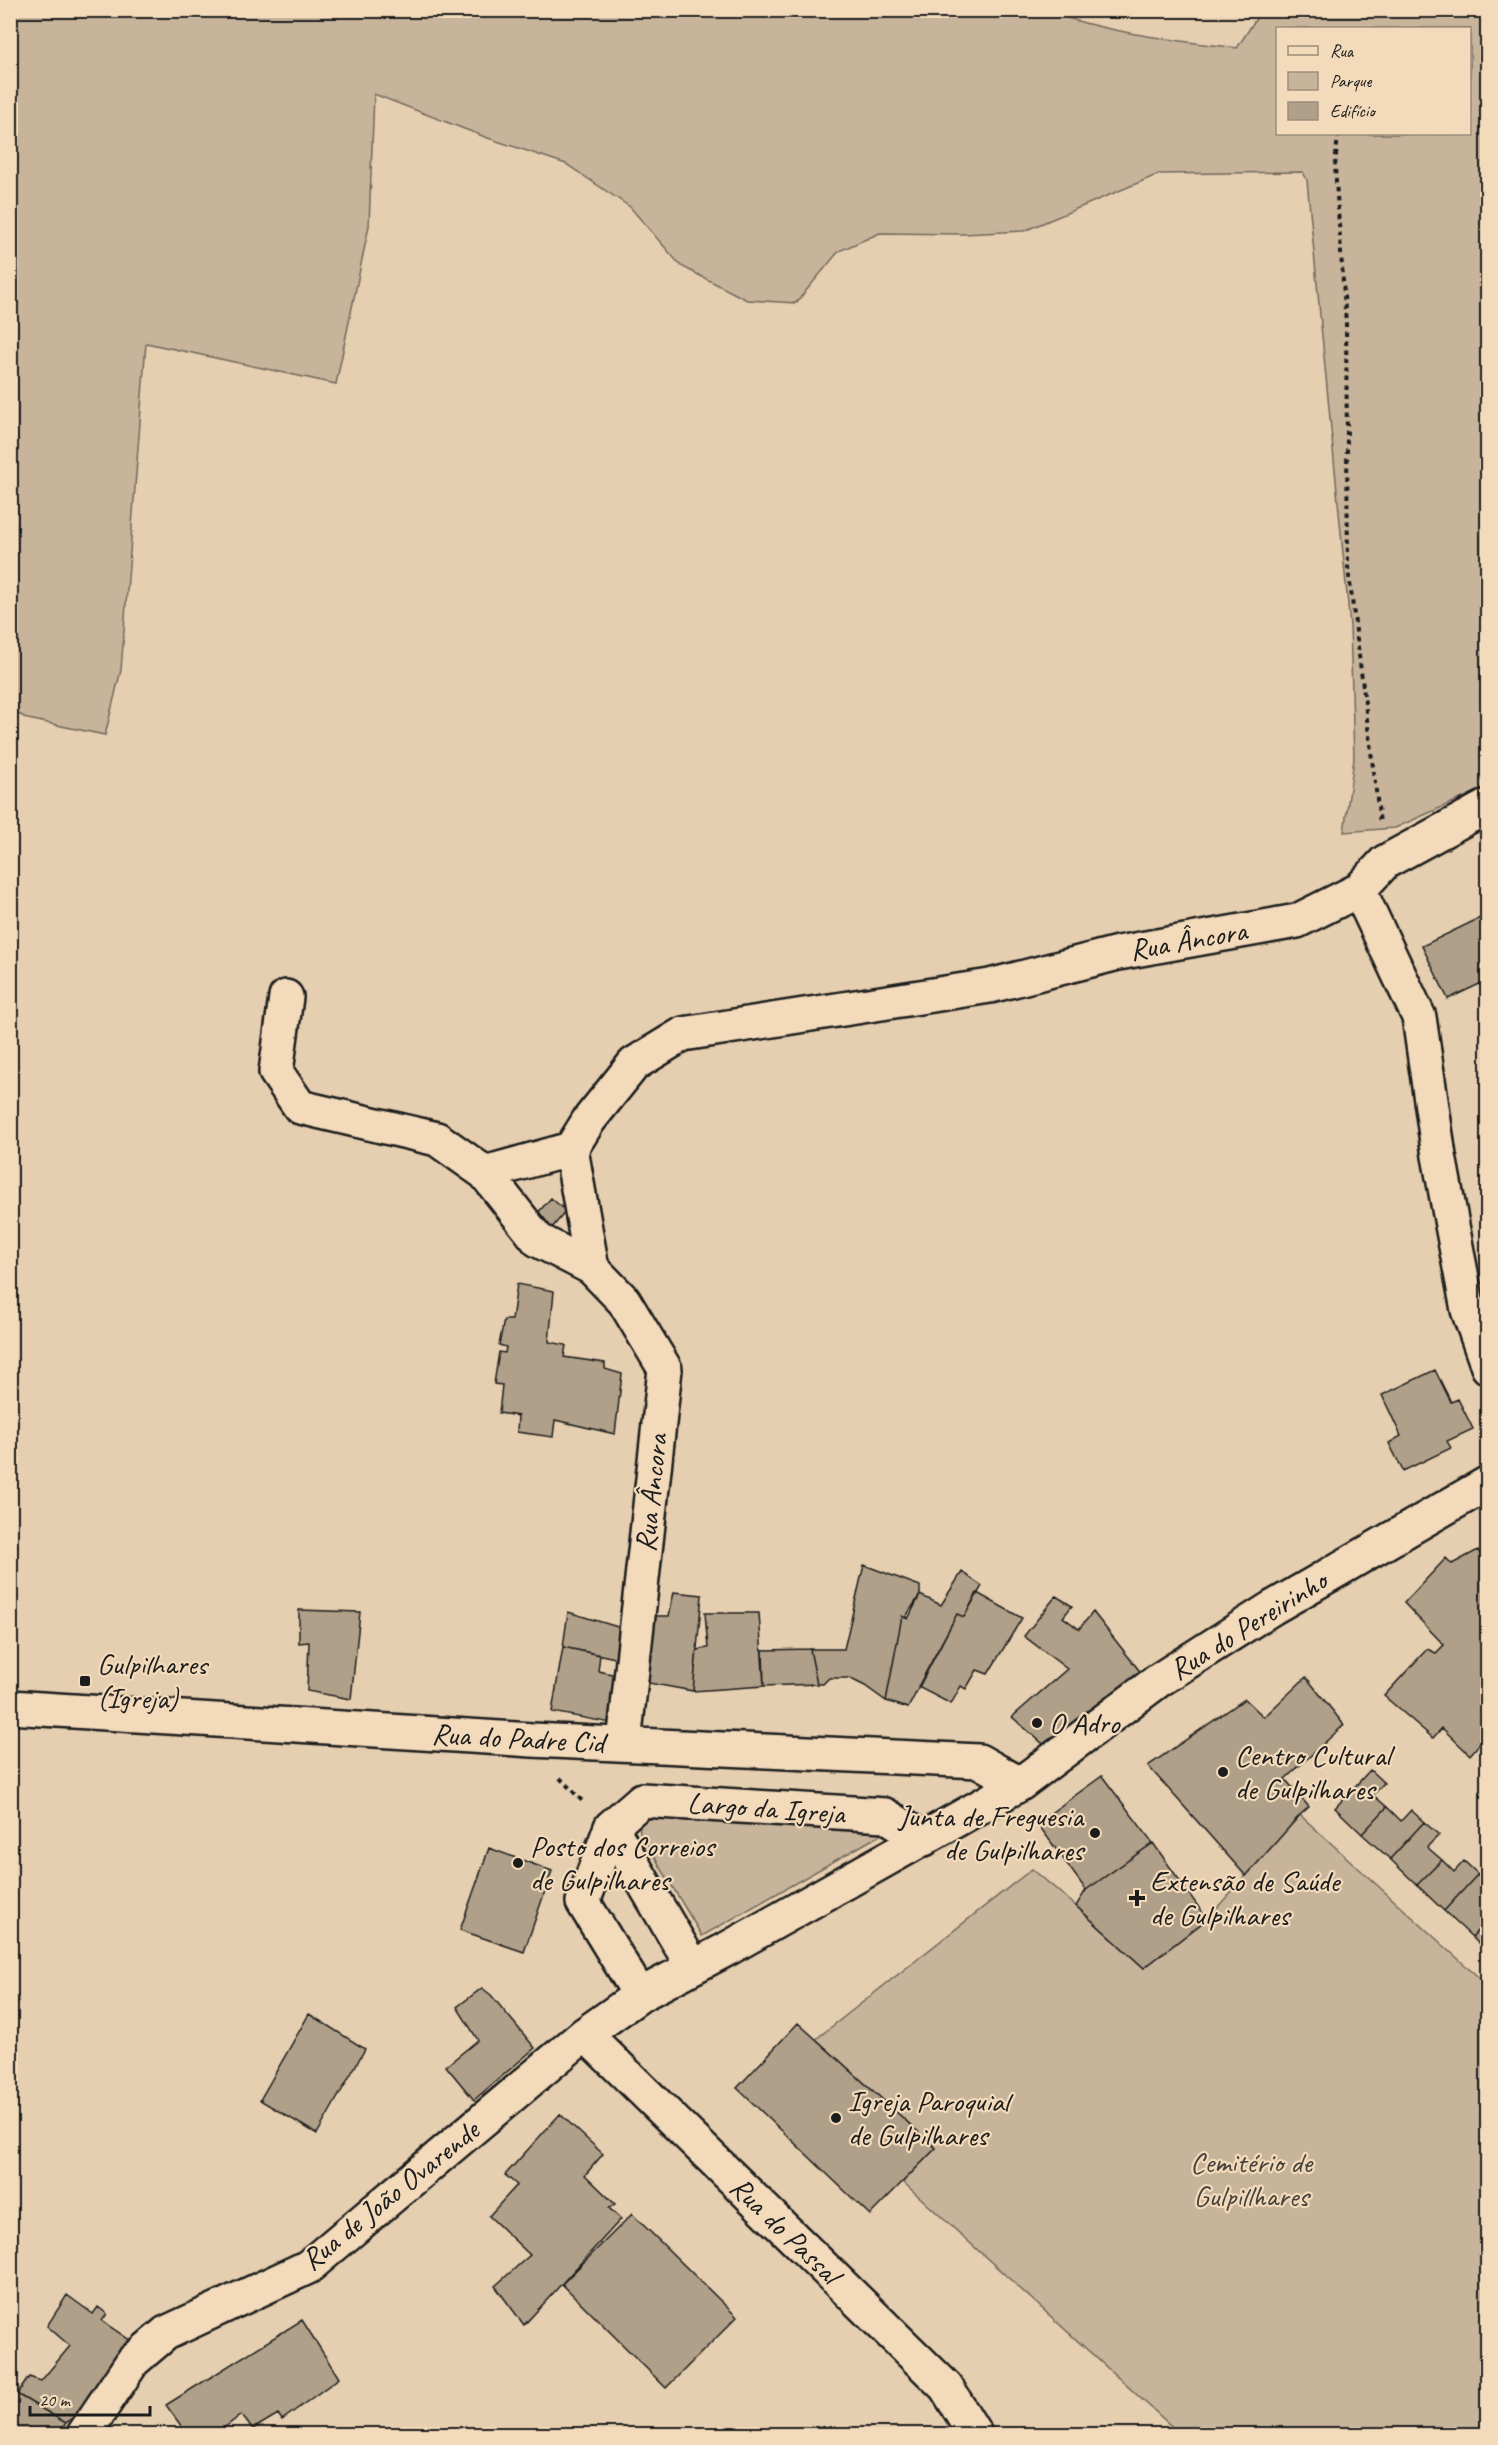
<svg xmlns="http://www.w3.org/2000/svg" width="1498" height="2445" font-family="Caveat,sans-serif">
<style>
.green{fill:#c7b49b;stroke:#72685c;stroke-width:1.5;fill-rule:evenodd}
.building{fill:#b0a089;stroke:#1c1c1c;stroke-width:1.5}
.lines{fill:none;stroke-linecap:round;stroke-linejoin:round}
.minor-casing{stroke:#1c1c1c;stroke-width:38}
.path{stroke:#1c1c1c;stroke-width:4;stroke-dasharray:4.5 4.5;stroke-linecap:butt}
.minor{stroke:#f2daba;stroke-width:33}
.poi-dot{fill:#1c1c1c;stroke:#f2daba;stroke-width:2}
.labels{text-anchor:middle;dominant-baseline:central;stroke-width:4.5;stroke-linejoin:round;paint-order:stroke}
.street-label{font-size:30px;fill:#1c1c1c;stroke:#f2daba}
.poi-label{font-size:30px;fill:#1c1c1c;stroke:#f2daba;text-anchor:start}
.park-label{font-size:30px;fill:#47423c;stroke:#f2daba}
</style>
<rect width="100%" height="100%" fill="#e5cfb0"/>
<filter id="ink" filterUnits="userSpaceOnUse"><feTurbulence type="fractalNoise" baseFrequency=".0167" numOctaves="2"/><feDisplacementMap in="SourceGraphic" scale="12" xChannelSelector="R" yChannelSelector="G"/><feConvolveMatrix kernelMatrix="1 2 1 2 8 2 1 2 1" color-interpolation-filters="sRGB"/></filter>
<g filter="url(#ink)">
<!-- green -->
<path class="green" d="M 1046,11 C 1106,33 1173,40 1237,48 L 1261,11 L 1487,11 L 1487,785 L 1476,792 L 1395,828 L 1344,832 L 1354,759 L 1350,626 L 1307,180 L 1303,172 L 1159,174 L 1024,231 L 963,234 L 880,233 L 839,251 L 796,303 L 747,300 L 681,266 L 630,207 L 566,164 L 485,137 L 374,94 L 369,226 L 336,384 L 146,343 L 121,670 L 105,735 L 28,719 L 11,710 L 11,11 ZM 1278,28 L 1470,28 L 1470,134 L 1278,134 Z
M 1300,1815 L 1487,1985 L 1487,2434 L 1180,2434 L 903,2182 L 936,2148 L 816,2039 L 1032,1869 L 1076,1906 L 1144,1968 L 1207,1919 Z
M 647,1816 L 882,1826 L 882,1834 L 702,1936 L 640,1833 L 639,1822 Z"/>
<!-- building -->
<path class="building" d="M 1484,916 L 1488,923 L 1488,980 L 1448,999 L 1422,946 Z
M 551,1198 L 566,1211 L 551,1229 L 535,1216 Z
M 517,1284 L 554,1291 L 549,1342 L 566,1345 L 564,1357 L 605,1363 L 605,1369 L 622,1374 L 615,1434 L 555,1420 L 553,1437 L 517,1432 L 518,1416 L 499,1413 L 502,1385 L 494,1384 L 499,1352 L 505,1353 L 506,1347 L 499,1345 L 504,1320 L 512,1320 Z
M 1435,1370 L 1451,1402 L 1458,1399 L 1473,1429 L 1447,1441 L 1451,1448 L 1403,1471 L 1389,1443 L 1401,1436 L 1382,1395 Z
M 1478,1550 L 1488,1569 L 1488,1734 L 1470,1755 L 1442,1728 L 1433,1738 L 1384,1696 L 1427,1649 L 1436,1653 L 1444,1645 L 1404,1603 L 1446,1558 L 1452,1564 Z
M 864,1565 L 920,1586 L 920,1595 L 905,1618 L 902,1616 L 886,1701 L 865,1686 L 849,1678 L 829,1678 L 823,1684 L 817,1684 L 810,1649 L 844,1649 Z
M 962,1572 L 982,1586 L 964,1617 L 957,1614 L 908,1708 L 886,1701 L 902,1616 L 908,1619 L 920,1595 L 941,1605 Z
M 674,1592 L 702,1595 L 693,1691 L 643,1682 L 650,1616 L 669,1616 Z
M 977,1593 L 1022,1618 L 988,1674 L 977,1670 L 966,1689 L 961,1686 L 951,1704 L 918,1687 L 957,1614 L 964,1617 Z
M 1056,1596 L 1072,1606 L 1063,1617 L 1079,1629 L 1093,1612 L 1142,1674 L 1049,1749 L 1012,1717 L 1067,1669 L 1024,1636 Z
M 299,1610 L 360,1612 L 351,1699 L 307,1691 L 309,1642 L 299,1643 Z
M 568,1612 L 628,1630 L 625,1660 L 563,1647 Z
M 705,1613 L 759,1613 L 764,1686 L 693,1691 L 697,1650 L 708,1648 Z
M 563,1647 L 600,1655 L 598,1671 L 622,1676 L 611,1723 L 552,1712 Z
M 810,1649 L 817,1684 L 764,1686 L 763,1650 Z
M 1306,1677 L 1344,1725 L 1285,1779 L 1309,1807 L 1300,1815 L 1246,1876 L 1148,1766 L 1245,1699 L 1264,1717 Z
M 1370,1770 L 1384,1783 L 1373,1795 L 1387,1807 L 1362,1834 L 1335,1808 Z
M 1102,1776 L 1153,1843 L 1086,1890 L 1037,1823 Z
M 1387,1807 L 1401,1821 L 1411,1810 L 1424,1822 L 1390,1859 L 1362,1834 Z
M 1424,1822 L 1439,1835 L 1427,1847 L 1442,1860 L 1417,1885 L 1390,1859 Z
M 1153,1843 L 1207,1919 L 1144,1968 L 1076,1906 L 1086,1890 Z
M 489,1848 L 552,1871 L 524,1952 L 460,1930 Z
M 1442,1860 L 1454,1872 L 1464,1861 L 1478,1874 L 1444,1911 L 1417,1885 Z
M 1478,1874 L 1488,1882 L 1488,1893 L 1483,1899 L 1488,1903 L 1488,1919 L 1472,1937 L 1444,1911 Z
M 1488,1919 L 1488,1953 L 1472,1937 Z
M 482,1988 L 491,1995 L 535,2048 L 474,2100 L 446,2066 L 478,2040 L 457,2007 Z
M 309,2014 L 365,2049 L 317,2134 L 260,2100 Z
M 798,2023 L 936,2148 L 870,2215 L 737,2088 Z
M 560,2114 L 603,2154 L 585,2175 L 615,2204 L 609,2208 L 621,2219 L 524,2325 L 495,2286 L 530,2255 L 489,2216 L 517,2185 L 505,2175 Z
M 632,2214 L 737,2317 L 666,2388 L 562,2284 Z
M 67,2295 L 93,2314 L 98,2307 L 107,2314 L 102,2321 L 131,2341 L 79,2412 L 66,2423 L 17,2394 L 29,2377 L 41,2381 L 70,2346 L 47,2326 Z
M 302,2320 L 339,2378 L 282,2420 L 278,2414 L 253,2429 L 241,2415 L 216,2434 L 187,2434 L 166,2405 Z
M 10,2390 L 66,2423 L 58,2434 L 10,2434 Z"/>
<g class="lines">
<defs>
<path id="minor" d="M 1359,890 L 1419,1017 L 1439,1156 L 1468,1310 L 1488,1367
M 286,997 L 276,1072 L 300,1107 L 437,1139 L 485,1173 L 538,1240 L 592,1268 L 624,1301 L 665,1369 L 624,1743
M 485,1173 L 571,1149
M 592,1268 L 571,1149 L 589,1120 L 634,1064 L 683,1034 L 990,986 L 1118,953 L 1297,921 L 1359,890 L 1385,862 L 1488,806
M 10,1707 L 532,1740 L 979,1761 L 1020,1784
M 611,1827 L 693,1967
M 640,1995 L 583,1902 L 611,1827 L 642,1800 L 885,1815 L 924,1839
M 585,2034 L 946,2387 L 975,2434
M 84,2434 L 133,2361 L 166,2333 L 308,2267 L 585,2034 L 640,1995 L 727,1949 L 1020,1784 L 1159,1680 L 1272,1608 L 1488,1483"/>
</defs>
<!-- minor casing -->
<use href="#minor" class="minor-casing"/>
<!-- path -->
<path class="path" d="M 1338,134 L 1335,167 L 1346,324 L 1348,567 L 1380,823
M 560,1778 L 584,1803"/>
<!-- minor -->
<use href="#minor" class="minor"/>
</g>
</g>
<!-- markers -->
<g class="poi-dot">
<rect x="79" y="1675" width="12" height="12" rx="3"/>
<circle cx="1037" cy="1723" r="6"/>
<circle cx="1223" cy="1772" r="6"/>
<circle cx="1095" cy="1833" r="6"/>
<circle cx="518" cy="1863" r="6"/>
<path d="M1134 1889h6v6h6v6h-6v6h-6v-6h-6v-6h6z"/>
<circle cx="836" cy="2118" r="6"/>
</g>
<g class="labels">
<!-- street labels -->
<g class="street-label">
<text transform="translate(1188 940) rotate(-10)">Rua Âncora</text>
<text transform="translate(651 1493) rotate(-84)">Rua Âncora</text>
<text transform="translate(1248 1625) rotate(-32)">Rua do Pereirinho</text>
<text transform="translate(518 1738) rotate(3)">Rua do Padre Cid</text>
<text transform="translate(766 1808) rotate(4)">Largo da Igreja</text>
<text transform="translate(390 2195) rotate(-39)">Rua de João Ovarende</text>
<text transform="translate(785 2230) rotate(44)">Rua do Passal</text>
</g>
<!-- poi labels -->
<g class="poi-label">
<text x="97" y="1664">Gulpilhares<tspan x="97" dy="34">(Igreja)</tspan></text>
<text x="1049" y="1723">O Adro</text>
<text x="1235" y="1755">Centro Cultural<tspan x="1235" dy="34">de Gulpilhares</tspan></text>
<text x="1083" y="1816" text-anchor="end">Junta de Freguesia<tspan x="1083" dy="34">de Gulpilhares</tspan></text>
<text x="530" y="1846">Posto dos Correios<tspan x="530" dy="34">de Gulpilhares</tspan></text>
<text x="1150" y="1881">Extensão de Saúde<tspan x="1150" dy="34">de Gulpilhares</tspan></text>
<text x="848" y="2101">Igreja Paroquial<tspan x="848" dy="34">de Gulpilhares</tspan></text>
</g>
<!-- park labels -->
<g class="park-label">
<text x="1251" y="2162">Cemitério de<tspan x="1251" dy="34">Gulpillhares</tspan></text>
</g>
</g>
<!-- margin -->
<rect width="1498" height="2445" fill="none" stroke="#f2daba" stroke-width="36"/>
<rect x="18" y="18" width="1462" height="2409" fill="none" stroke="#1c1c1c" stroke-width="2" filter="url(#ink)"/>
<!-- legend -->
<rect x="1276" y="27" width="195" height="108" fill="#f2daba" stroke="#9c8e7b" stroke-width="1.5"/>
<rect x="1288" y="46" width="30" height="9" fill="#f2daba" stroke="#9c8e7b" stroke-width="1.5"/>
<text x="1330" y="57" font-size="18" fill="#1c1c1c">Rua</text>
<rect x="1288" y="72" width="30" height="18" fill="#c7b49b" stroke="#9c8e7b" stroke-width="1.5"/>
<text x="1330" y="87" font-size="18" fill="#1c1c1c">Parque</text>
<rect x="1288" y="102" width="30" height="18" fill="#b0a089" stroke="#9c8e7b" stroke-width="1.5"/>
<text x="1330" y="117" font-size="18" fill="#1c1c1c">Edifício</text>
<!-- scale -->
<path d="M30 2406v9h120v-9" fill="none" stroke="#1c1c1c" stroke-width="3"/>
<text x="39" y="2406" font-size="18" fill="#1c1c1c" stroke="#f2daba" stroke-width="4.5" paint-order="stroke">20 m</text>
</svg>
